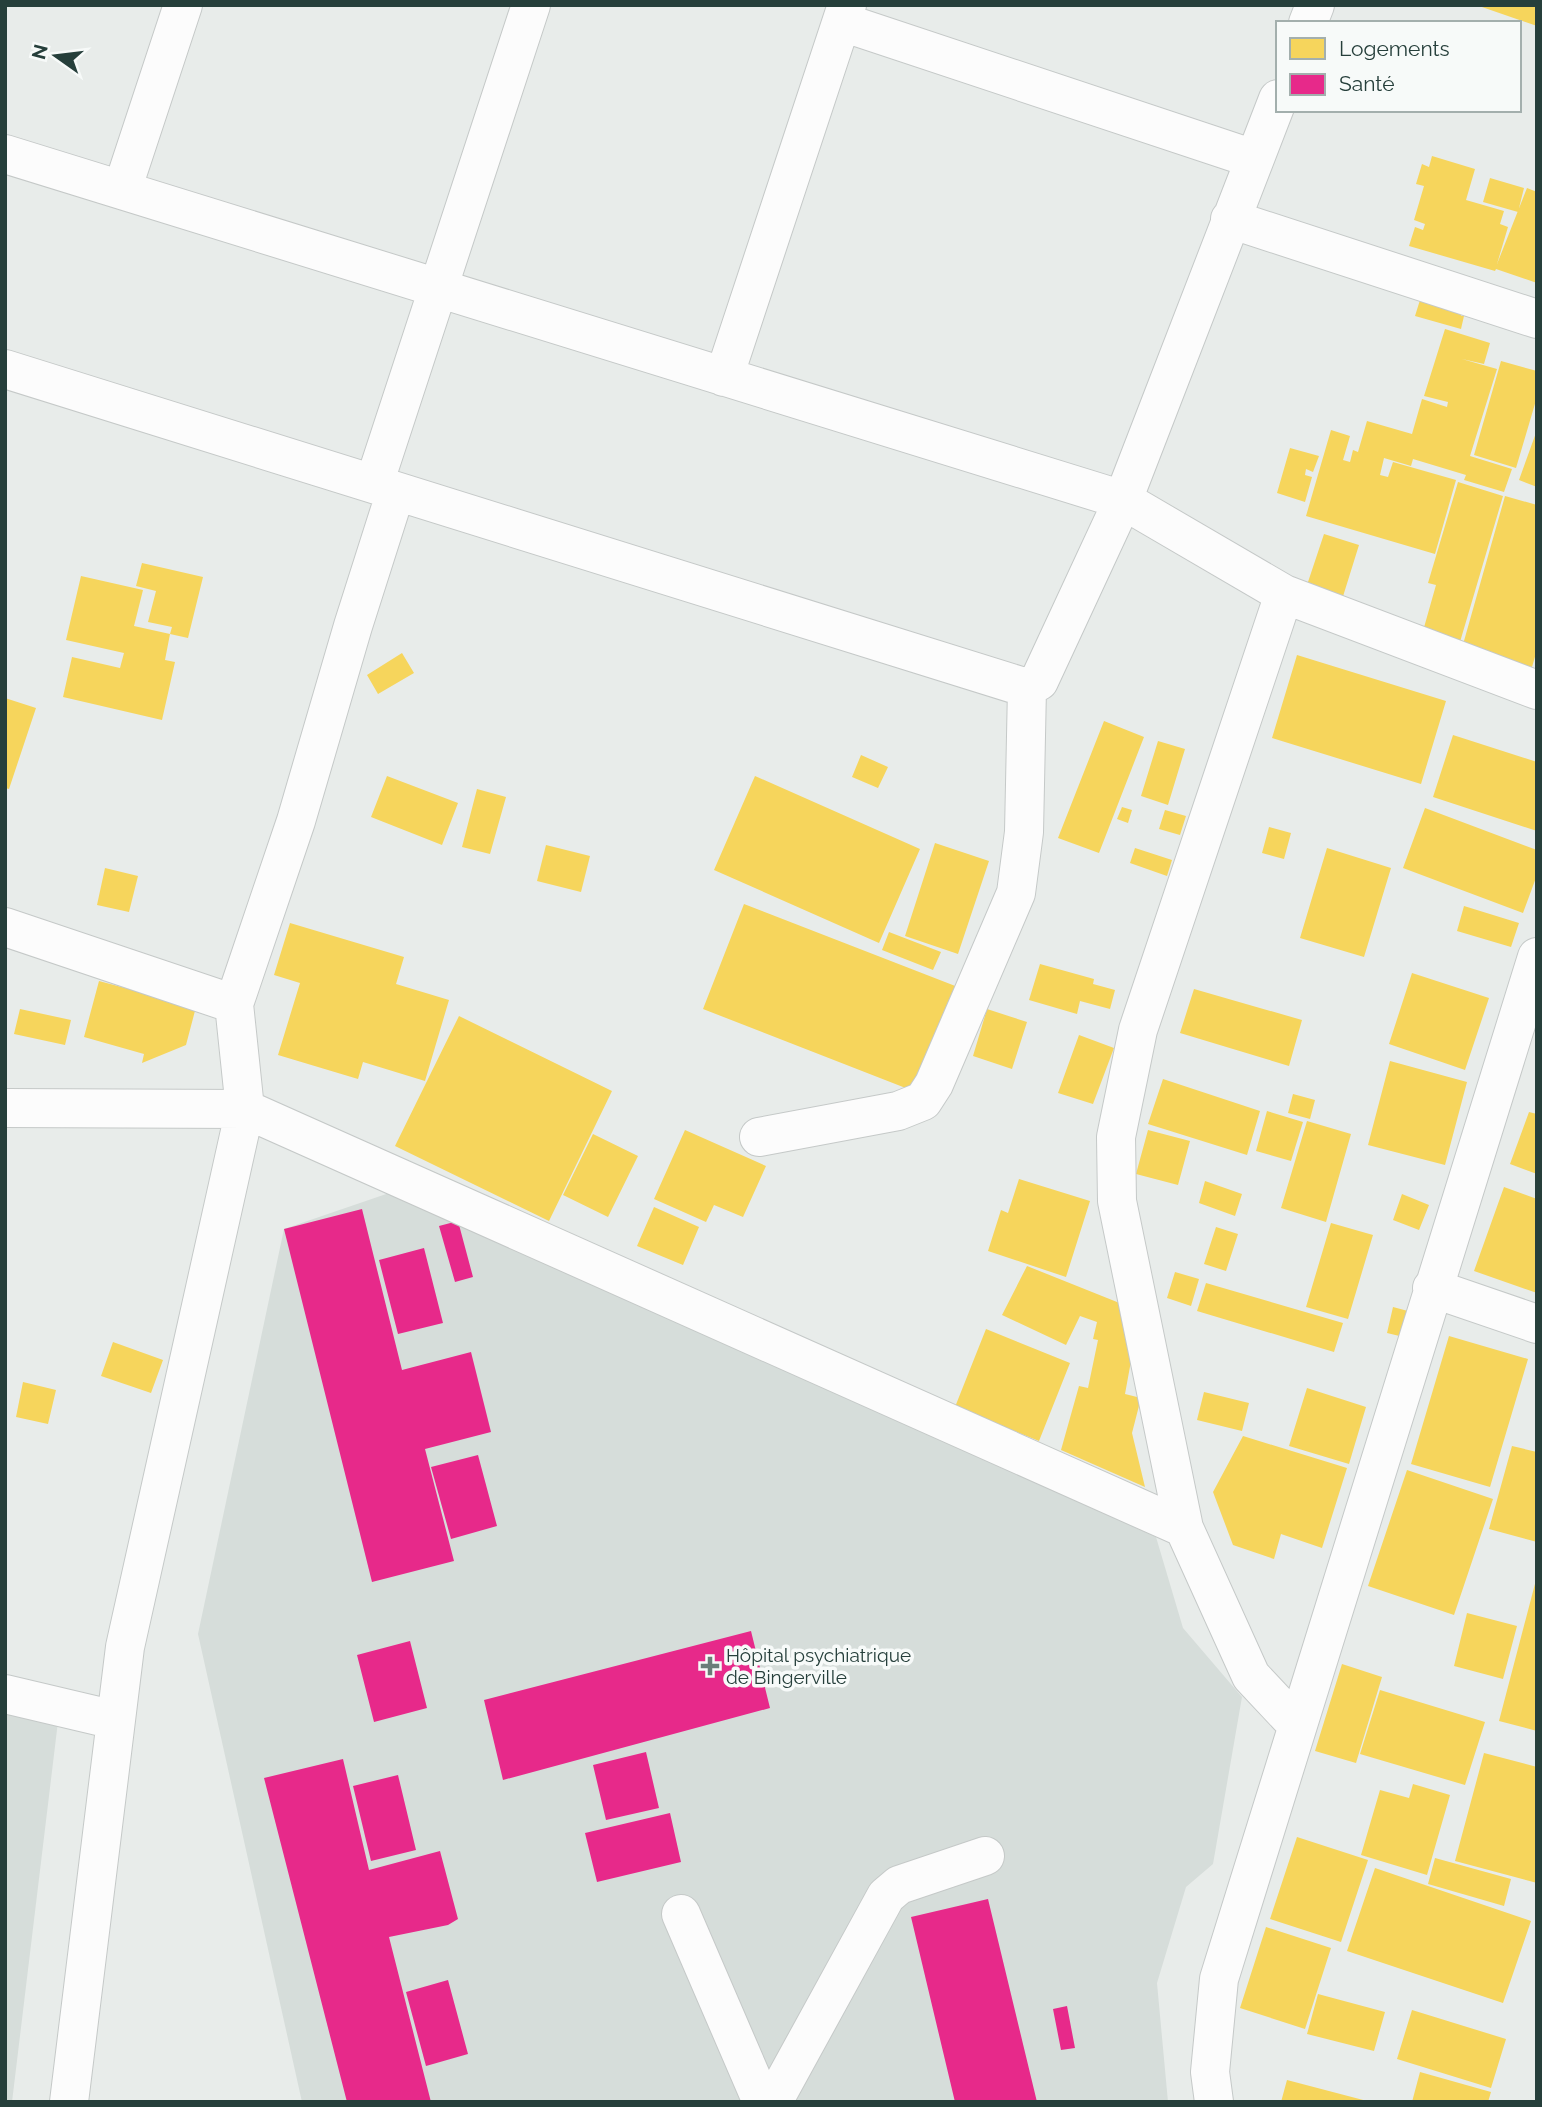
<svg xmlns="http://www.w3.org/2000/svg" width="1542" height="2107" font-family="Raleway,sans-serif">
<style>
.built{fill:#d6ddda}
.homes{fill:#f6d55c}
.health{fill:#e7298a}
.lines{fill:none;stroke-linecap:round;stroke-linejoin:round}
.minor-casing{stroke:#c5c9c8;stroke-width:40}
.minor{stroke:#fcfcfc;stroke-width:38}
.poi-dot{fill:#6a7c78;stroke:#f7faf9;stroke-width:2.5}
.labels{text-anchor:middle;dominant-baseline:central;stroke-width:7;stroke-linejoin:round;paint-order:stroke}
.poi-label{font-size:19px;fill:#263f3b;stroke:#f7faf9;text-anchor:start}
</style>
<rect width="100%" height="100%" fill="#e8ecea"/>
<!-- built -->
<path class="built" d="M 395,1191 L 1156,1537 L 1183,1628 L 1242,1697 L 1213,1864 L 1186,1887 L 1157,1983 L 1168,2102 L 302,2102 L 198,1634 L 284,1229 Z
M 5,1693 L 60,1705 L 12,2102 L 5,2102 Z"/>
<!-- homes -->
<path class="homes" d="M 1479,5 L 1537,5 L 1537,26 L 1479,6 Z
M 1432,156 L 1475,169 L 1466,200 L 1504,211 L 1500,224 L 1508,227 L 1497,264 L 1527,188 L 1537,192 L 1537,283 L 1496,269 L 1495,271 L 1409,246 L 1415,227 L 1423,230 L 1425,224 L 1414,220 L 1424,186 L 1416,184 L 1422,164 L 1429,167 Z
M 1490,178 L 1524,188 L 1518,212 L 1483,202 Z
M 1420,300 L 1462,313 L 1461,316 L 1464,316 L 1461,329 L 1415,316 Z
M 1445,329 L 1490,343 L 1484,364 L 1462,359 L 1497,369 L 1470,456 L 1512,469 L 1504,492 L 1464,480 L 1466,475 L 1413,459 L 1411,466 L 1384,458 L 1380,475 L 1388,477 L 1393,462 L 1456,480 L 1435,554 L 1306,516 L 1331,430 L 1350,436 L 1343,460 L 1350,462 L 1353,450 L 1358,452 L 1367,421 L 1412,434 L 1422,399 L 1447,407 L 1448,402 L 1424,396 Z
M 1501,361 L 1537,371 L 1537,397 L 1516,468 L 1474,455 Z
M 1537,430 L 1537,487 L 1519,480 Z
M 1290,448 L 1319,456 L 1313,472 L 1306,469 L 1305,475 L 1312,477 L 1305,502 L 1277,493 Z
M 1458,482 L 1503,496 L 1460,642 L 1423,631 L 1436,585 L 1428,583 Z
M 1505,496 L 1537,505 L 1537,650 L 1532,667 L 1462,648 Z
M 1324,534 L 1359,545 L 1340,606 L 1304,594 Z
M 142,563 L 203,577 L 188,638 L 170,634 L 172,627 L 148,622 L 156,591 L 136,586 Z
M 81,576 L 143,590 L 134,626 L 170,634 L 165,660 L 175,662 L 162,720 L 63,697 L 72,657 L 120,668 L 124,653 L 66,640 Z
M 402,653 L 414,673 L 378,694 L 367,675 Z
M 1297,655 L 1446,701 L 1421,784 L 1272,738 Z
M 5,698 L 36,708 L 9,789 L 5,788 Z
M 1104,721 L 1144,737 L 1099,853 L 1058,838 Z
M 1453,735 L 1537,762 L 1537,831 L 1433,797 Z
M 1158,741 L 1185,749 L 1168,805 L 1141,796 Z
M 861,755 L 888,767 L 878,788 L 852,777 Z
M 387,776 L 458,803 L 442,845 L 371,817 Z
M 755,776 L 920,849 L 879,943 L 714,870 Z
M 477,789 L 506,797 L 490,854 L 462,847 Z
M 1122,807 L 1132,810 L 1128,823 L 1117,819 Z
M 1425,808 L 1537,850 L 1537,875 L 1523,913 L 1403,868 Z
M 1165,810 L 1186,816 L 1180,835 L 1159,829 Z
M 1269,827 L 1291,833 L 1284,859 L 1262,853 Z
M 935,843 L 989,861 L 958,954 L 905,936 Z
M 546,845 L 590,856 L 581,892 L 537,881 Z
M 1135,848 L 1172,860 L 1167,876 L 1130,863 Z
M 1327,848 L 1391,868 L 1364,957 L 1300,938 Z
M 105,868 L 138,876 L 129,912 L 97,905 Z
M 744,904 L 963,989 L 921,1094 L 703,1009 Z
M 1464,906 L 1519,923 L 1511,947 L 1457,931 Z
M 290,923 L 404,957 L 396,984 L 449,1000 L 425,1081 L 363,1062 L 358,1079 L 278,1055 L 300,983 L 274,975 Z
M 889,932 L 941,952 L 933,970 L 882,950 Z
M 1040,964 L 1094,979 L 1093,984 L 1115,990 L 1110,1009 L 1080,1001 L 1077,1014 L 1029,1000 Z
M 1412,973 L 1489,998 L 1465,1070 L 1389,1044 Z
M 99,981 L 196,1007 L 186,1045 L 142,1063 L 144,1054 L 84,1037 Z
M 1194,989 L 1302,1020 L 1289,1066 L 1180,1033 Z
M 20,1009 L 71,1020 L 65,1045 L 14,1034 Z
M 987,1009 L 1027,1022 L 1012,1069 L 973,1056 Z
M 459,1016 L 612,1091 L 549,1221 L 395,1146 Z
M 1079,1035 L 1114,1048 L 1093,1104 L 1058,1093 Z
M 1390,1061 L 1467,1082 L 1445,1165 L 1368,1145 Z
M 1163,1079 L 1260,1111 L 1247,1155 L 1148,1124 Z
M 1293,1094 L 1315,1100 L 1310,1119 L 1288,1113 Z
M 1267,1111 L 1303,1122 L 1291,1161 L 1256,1151 Z
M 1529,1112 L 1537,1114 L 1537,1174 L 1510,1164 Z
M 1307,1121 L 1351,1134 L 1326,1222 L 1281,1208 Z
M 685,1130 L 766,1166 L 743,1217 L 714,1205 L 706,1222 L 654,1199 Z
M 1148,1130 L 1190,1141 L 1178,1185 L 1136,1174 Z
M 593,1134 L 638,1156 L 608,1217 L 563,1195 Z
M 1019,1179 L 1090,1201 L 1066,1277 L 988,1251 L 1001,1210 L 1008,1213 Z
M 1205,1181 L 1242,1194 L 1235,1216 L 1199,1203 Z
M 1504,1187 L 1537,1199 L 1537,1293 L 1474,1271 Z
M 1402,1194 L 1429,1205 L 1419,1230 L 1393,1220 Z
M 654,1207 L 699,1227 L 683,1265 L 637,1246 Z
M 1331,1223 L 1373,1235 L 1348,1319 L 1306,1307 Z
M 1216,1227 L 1238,1234 L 1226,1271 L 1204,1264 Z
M 1027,1266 L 1127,1306 L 1133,1350 L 1125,1394 L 1141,1398 L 1132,1433 L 1145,1487 L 1061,1450 L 1079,1386 L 1088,1388 L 1098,1340 L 1093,1339 L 1097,1322 L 1080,1316 L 1066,1345 L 1002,1315 Z
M 1175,1272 L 1199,1279 L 1191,1306 L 1167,1298 Z
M 1206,1283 L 1343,1323 L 1334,1352 L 1197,1311 Z
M 1393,1307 L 1419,1314 L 1412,1339 L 1387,1333 Z
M 986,1329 L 1070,1363 L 1039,1441 L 955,1407 Z
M 1449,1336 L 1528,1359 L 1490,1487 L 1411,1464 Z
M 113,1342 L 163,1360 L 151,1393 L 101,1376 Z
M 23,1382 L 56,1390 L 48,1424 L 16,1417 Z
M 1307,1388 L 1366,1407 L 1349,1464 L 1289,1446 Z
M 1204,1392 L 1249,1403 L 1242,1431 L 1197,1420 Z
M 1243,1436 L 1347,1468 L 1322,1548 L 1281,1534 L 1274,1559 L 1233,1545 L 1213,1492 Z
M 1512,1446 L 1537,1452 L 1537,1542 L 1489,1529 Z
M 1407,1470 L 1493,1499 L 1454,1615 L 1368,1586 Z
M 1536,1580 L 1537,1580 L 1537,1731 L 1499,1721 Z
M 1467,1613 L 1517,1626 L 1503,1679 L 1454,1666 Z
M 1342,1664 L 1382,1677 L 1356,1763 L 1315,1751 Z
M 1380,1690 L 1485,1722 L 1465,1785 L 1360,1754 Z
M 1484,1753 L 1537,1767 L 1537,1883 L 1455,1861 Z
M 1413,1784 L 1450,1795 L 1427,1875 L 1361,1855 L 1380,1790 L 1409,1798 Z
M 1297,1837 L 1368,1860 L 1341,1942 L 1270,1919 Z
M 1435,1858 L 1511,1879 L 1504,1906 L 1428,1884 Z
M 1375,1868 L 1531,1921 L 1503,2003 L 1347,1951 Z
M 1266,1927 L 1331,1948 L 1305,2029 L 1240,2008 Z
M 1318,1994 L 1385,2012 L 1374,2051 L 1307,2034 Z
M 1412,2010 L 1506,2039 L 1491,2088 L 1397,2059 Z
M 1420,2072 L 1491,2092 L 1488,2102 L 1412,2102 Z
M 1287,2080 L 1367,2101 L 1367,2102 L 1281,2102 Z"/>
<!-- health -->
<path class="health" d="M 362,1209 L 402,1370 L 471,1352 L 491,1432 L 425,1449 L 454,1561 L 372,1582 L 284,1229 Z
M 458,1221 L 473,1277 L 455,1282 L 439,1226 Z
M 424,1248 L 443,1323 L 398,1334 L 379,1260 Z
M 478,1455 L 497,1526 L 451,1539 L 431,1467 Z
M 751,1631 L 770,1708 L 503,1780 L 484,1700 Z
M 410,1641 L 427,1708 L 374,1722 L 357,1655 Z
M 646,1752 L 659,1808 L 606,1820 L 593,1765 Z
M 343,1759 L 369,1870 L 440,1851 L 458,1919 L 448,1925 L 389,1937 L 431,2102 L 347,2102 L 264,1778 Z
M 398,1775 L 416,1850 L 371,1861 L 353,1786 Z
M 670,1813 L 681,1862 L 597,1882 L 585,1833 Z
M 988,1899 L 1037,2102 L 955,2102 L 911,1917 Z
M 448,1980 L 468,2054 L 426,2066 L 406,1992 Z
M 1067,2006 L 1075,2048 L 1061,2050 L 1053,2009 Z"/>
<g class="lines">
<defs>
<path id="minor" d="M 842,22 L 1254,159
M 1308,23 L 1315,5
M 5,154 L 1123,500 L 1284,594 L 1537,690
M 122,190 L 183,5
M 1230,219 L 1537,319
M 5,369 L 1027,688 L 1039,681 L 1123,500 L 1278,99
M 724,377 L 847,5
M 374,484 L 531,5
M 5,927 L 234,1004 L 245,1109 L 125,1647 L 69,2102
M 234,1004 L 296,821 L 353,626 L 396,491
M 5,1108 L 245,1109 L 1184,1528 L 1251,1676 L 1297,1725
M 759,1137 L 898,1111 L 923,1101 L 934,1084 L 1016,893 L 1024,832 L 1027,688
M 1432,1288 L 1537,1324
M 1184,1528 L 1117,1201 L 1116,1137 L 1138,1030 L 1284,594
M 5,1694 L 115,1720
M 681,1914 L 762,2102
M 773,2102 L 886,1896 L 899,1885 L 985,1856
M 1214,2102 L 1210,2072 L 1219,1979 L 1537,957"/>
</defs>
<!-- minor casing -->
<use href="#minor" class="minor-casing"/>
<!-- minor -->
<use href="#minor" class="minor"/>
</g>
<!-- markers -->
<path class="poi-dot" d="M706.5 1655.5h7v7h7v7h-7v7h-7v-7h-7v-7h7z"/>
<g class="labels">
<!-- poi labels -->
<g class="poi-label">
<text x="726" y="1655">Hôpital psychiatrique<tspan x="726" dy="22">de Bingerville</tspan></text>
</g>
</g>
<!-- border -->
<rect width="1542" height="2107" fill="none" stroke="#263f3b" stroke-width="14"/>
<!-- legend -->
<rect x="1276" y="21" width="245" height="91" fill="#f7faf9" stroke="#a3afad" stroke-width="2"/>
<rect x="1290" y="38" width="35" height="21" fill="#f6d55c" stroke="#a3afad" stroke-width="2"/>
<text x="1339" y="56" font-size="21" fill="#263f3b">Logements</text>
<rect x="1290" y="74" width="35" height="21" fill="#e7298a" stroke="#a3afad" stroke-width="2"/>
<text x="1339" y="91" font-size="21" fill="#263f3b">Santé</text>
<!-- north arrow -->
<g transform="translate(56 56) rotate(284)" stroke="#f7faf9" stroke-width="5" paint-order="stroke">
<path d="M0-5L12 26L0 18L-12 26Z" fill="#263f3b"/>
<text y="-10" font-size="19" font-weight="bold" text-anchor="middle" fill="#263f3b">N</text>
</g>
</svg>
